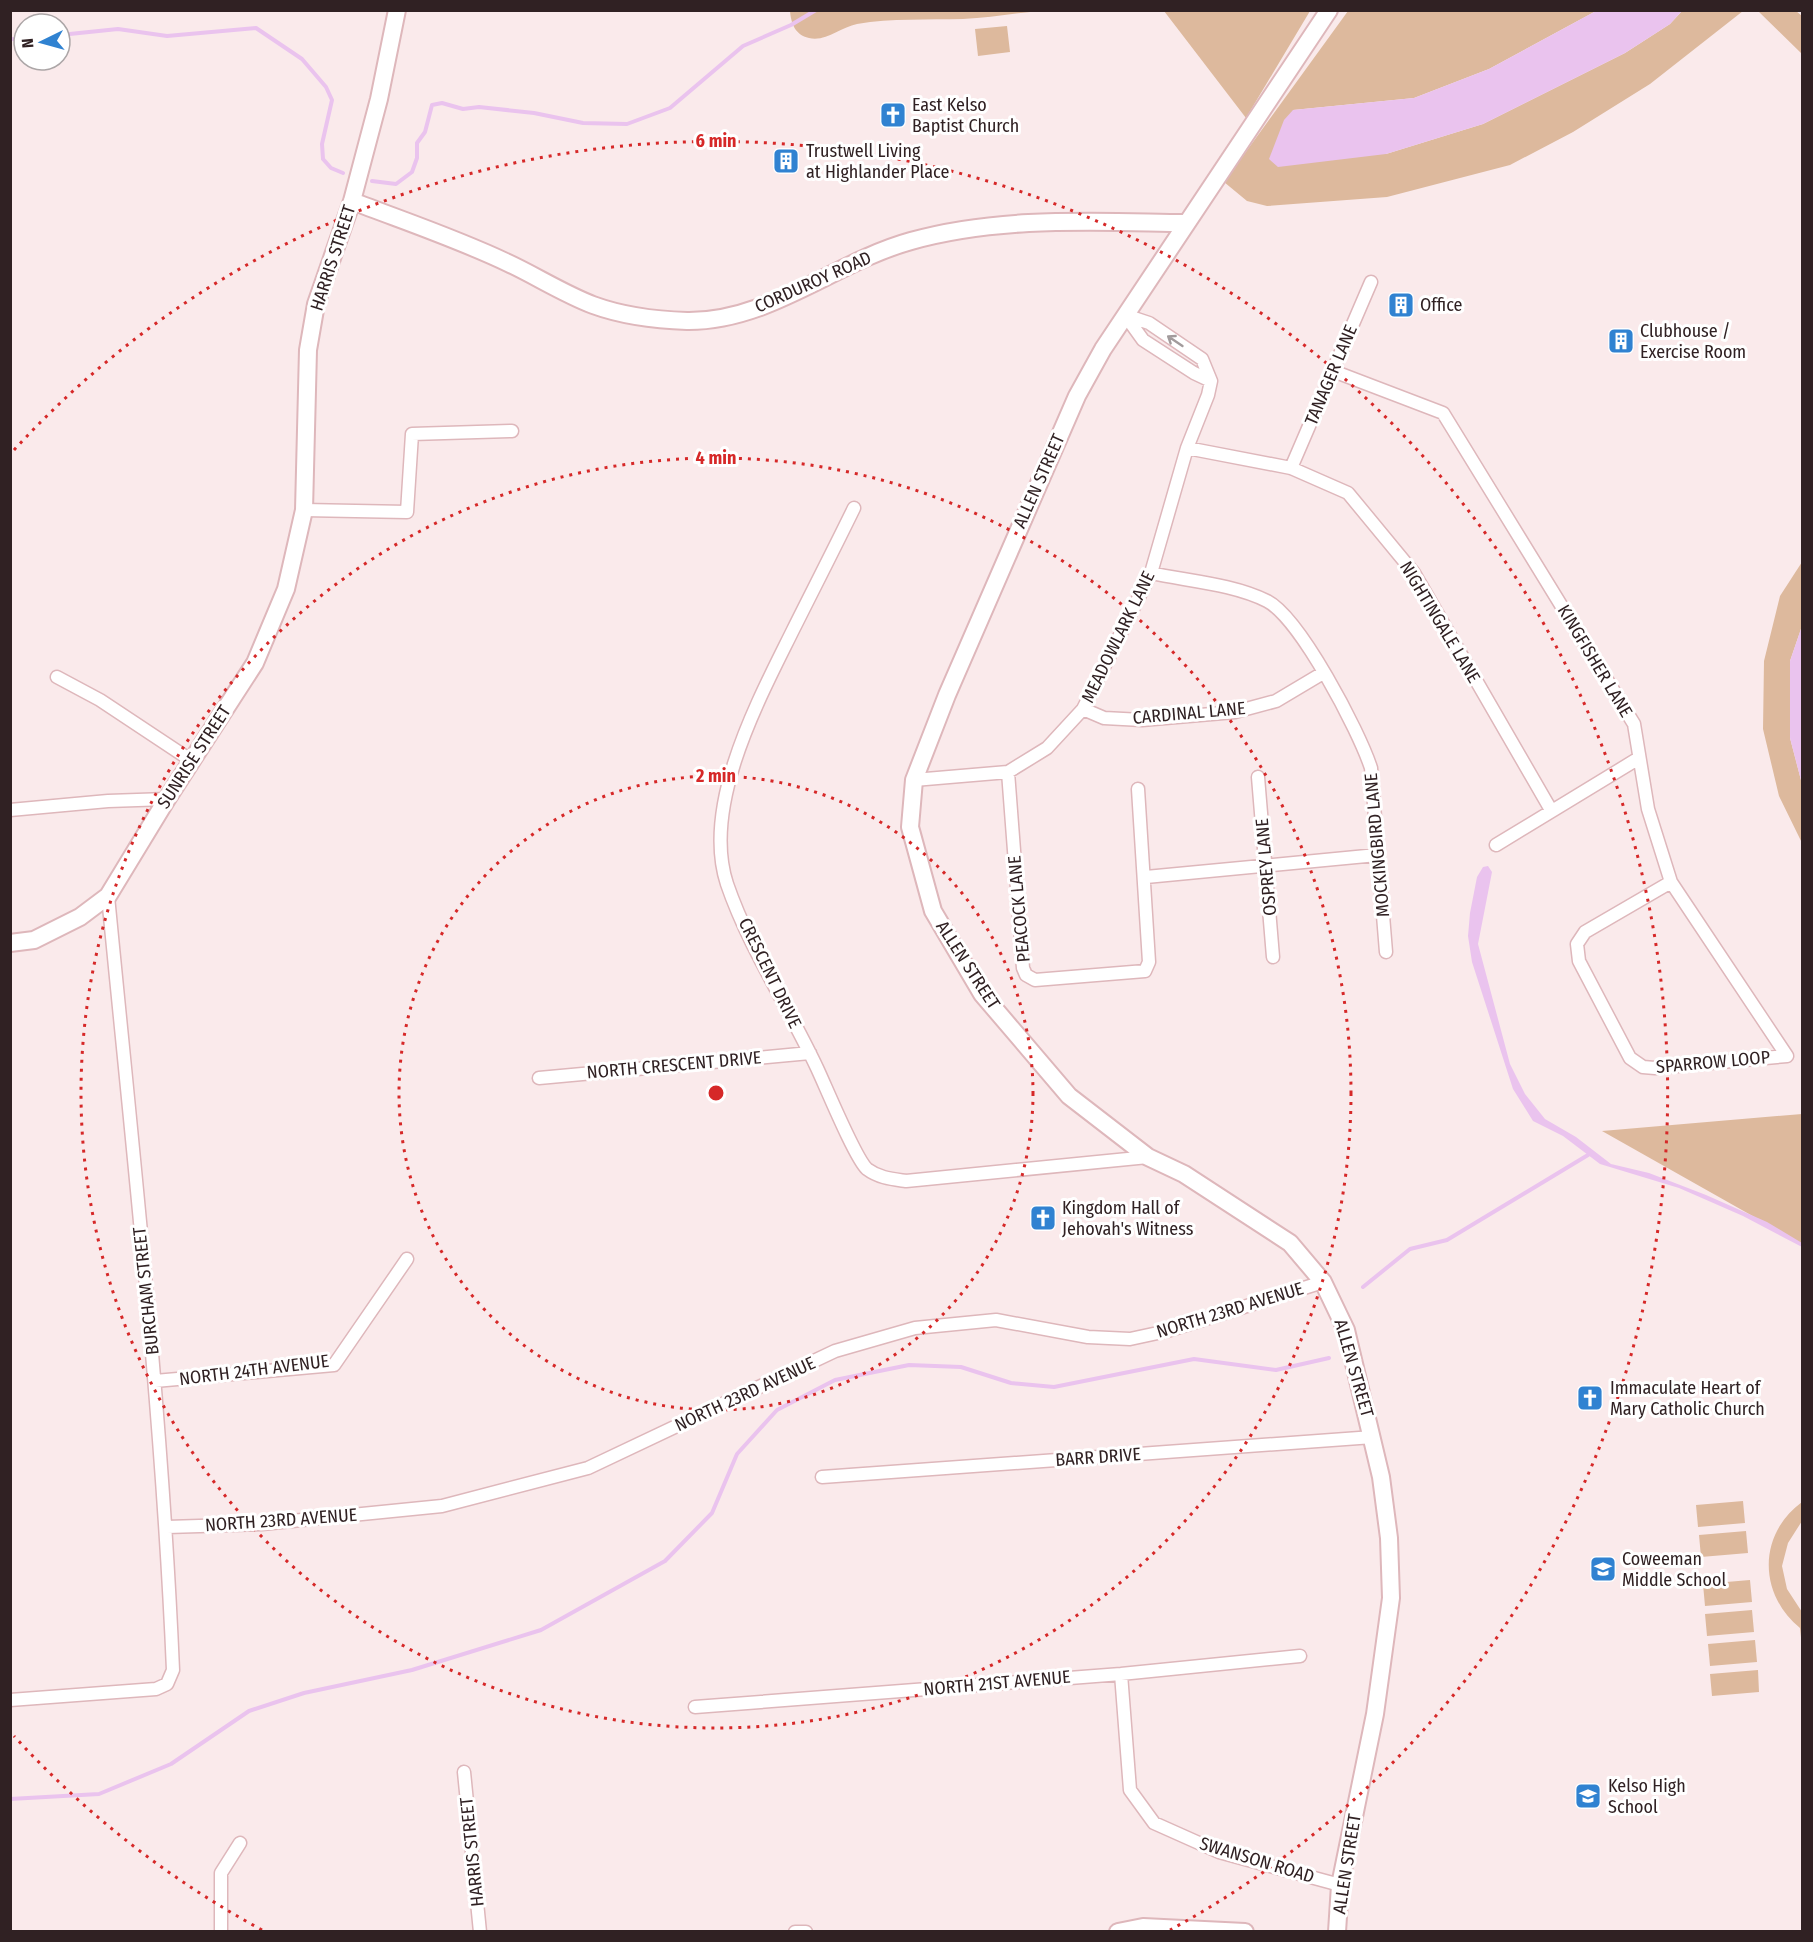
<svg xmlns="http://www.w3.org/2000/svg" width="1813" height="1942" font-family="'Fira Sans Condensed',sans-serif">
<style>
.green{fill:#ddb99d}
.water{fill:#eac3ee}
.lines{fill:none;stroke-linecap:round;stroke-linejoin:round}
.stream{stroke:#eac3ee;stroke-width:4}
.street-casing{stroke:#deb7bb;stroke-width:15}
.secondary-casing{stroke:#deb7bb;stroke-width:20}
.street{stroke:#fff;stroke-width:12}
.secondary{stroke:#fff;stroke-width:16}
.oneway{stroke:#a29b9c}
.ring{fill:none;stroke:#d62828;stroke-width:3;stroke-dasharray:3 6}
.labels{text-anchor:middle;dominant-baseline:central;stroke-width:6;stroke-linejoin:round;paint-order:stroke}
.poi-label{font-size:18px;fill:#302123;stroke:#fff;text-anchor:start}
.street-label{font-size:18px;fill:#302123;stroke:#fff}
.centre{fill:#d62828;stroke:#fff;stroke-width:3}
.ring-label{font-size:18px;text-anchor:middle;font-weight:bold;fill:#d62828;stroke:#fff;stroke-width:6;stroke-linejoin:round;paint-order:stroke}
</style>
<rect width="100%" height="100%" fill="#faeaeb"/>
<!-- green -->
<path class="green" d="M 790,11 L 790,10 L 1040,11 C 1015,13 989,18 963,19 C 927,20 892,18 857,24 C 841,27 826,42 809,38 C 795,35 791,23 790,11 Z
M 1164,11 L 1310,11 L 1246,118 Z
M 1348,11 L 1596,11 L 1489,69 L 1414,98 L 1293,110 L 1386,154 L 1483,124 L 1625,53 L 1670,24 L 1682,11 L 1743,11 L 1650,84 L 1573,132 L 1510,165 L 1387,197 L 1267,206 L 1247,201 L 1224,182 Z
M 1758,11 L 1796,11 L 1802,16 L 1802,54 Z
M 1007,26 L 1010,52 L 978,56 L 975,29 Z
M 1802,562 L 1802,626 L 1790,661 L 1790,738 L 1802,784 L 1802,843 L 1779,796 L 1763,729 L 1764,661 L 1780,596 Z
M 1802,1114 L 1802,1244 L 1602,1131 Z
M 1743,1501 L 1745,1523 L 1698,1527 L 1696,1505 Z
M 1802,1502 L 1802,1521 L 1788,1543 L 1782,1566 L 1787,1589 L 1802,1612 L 1802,1647 L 1800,1628 C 1758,1594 1758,1534 1802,1502 Z
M 1746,1531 L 1748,1553 L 1701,1557 L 1699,1535 Z
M 1750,1580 L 1752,1602 L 1705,1606 L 1703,1584 Z
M 1752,1610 L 1754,1632 L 1707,1636 L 1705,1614 Z
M 1755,1640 L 1757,1662 L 1710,1666 L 1708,1644 Z
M 1758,1670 L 1759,1692 L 1712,1696 L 1710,1674 Z"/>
<!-- water -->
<path class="water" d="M 1596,11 L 1682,11 L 1670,24 L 1625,53 L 1483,124 L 1386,154 L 1278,167 L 1269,159 L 1284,120 L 1293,110 L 1414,98 L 1489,69 Z
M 1802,626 L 1802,784 L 1790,738 L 1790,661 Z
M 1488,866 L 1492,872 L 1478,944 L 1510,1064 L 1525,1094 L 1545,1119 L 1576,1137 L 1611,1164 L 1649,1173 L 1706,1195 L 1767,1222 L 1802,1243 L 1802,1247 L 1743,1216 L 1679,1188 L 1600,1164 L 1563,1136 L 1533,1121 L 1513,1089 L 1472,962 L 1468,936 L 1470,913 L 1477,877 L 1483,867 Z"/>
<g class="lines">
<!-- stream -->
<path class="stream" d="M 60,35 L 118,29 L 167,36 L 256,28 L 302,59 L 326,87 L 332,100 L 322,144 L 323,159 L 331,168 L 343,173
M 10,39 L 24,39
M 372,181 L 396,184 L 412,172 L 417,158 L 417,143 L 425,132 L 432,105 L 442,103 L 463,109 L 479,107 L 534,113 L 583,123 L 627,124 L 670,108 L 743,46 L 791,25 L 816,10
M 1363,1287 L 1410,1249 L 1447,1240 L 1588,1155
M 10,1799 L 99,1794 L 171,1764 L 249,1711 L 304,1693 L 412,1670 L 541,1630 L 665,1561 L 712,1513 L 737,1454 L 777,1410 L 835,1380 L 909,1365 L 961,1367 L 1011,1383 L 1054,1387 L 1194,1359 L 1276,1370 L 1329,1358"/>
<defs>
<path id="street" d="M 1125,315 L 1143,340 L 1194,373 L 1211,381
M 1333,371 L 1443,413 L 1634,724 L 1648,809 L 1671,882 L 1787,1056 L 1655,1068 L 1643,1067 L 1630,1058 L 1579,961 L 1577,944 L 1585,932 L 1671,882
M 1187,448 L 1291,468 L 1348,493 L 1414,573 L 1551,810
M 1291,468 L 1371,282
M 854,508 C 834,549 813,590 793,630 C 759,699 701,805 727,884 C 749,948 788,1006 817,1068 C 826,1087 855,1158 867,1169 C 879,1178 892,1179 906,1181 L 1148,1157
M 304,510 L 407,512 L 412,434 L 512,431
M 1151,573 C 1188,581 1233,584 1267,601 C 1300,618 1359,731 1371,768 L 1386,952
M 57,677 L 100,700 L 192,761
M 1083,709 L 1104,718 L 1142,720 L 1235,712 L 1276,701 L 1323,673
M 1008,772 L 1023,968 L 1026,975 L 1035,980 L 1145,971 L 1149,962 L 1138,789
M 1258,777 L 1273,957
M 914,780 L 1008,772 L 1047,748 L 1083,709 L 1151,573 L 1187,448 L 1208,395 L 1211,381 L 1202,359 L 1149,323 L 1125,315
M 10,810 L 108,801 L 167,799
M 1496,845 L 1639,758
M 1146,877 L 1377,855
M 539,1078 L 810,1053
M 155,1381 L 334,1365 L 407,1259
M 822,1477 L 1373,1437
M 167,1527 L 262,1524 L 442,1506 L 588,1468 L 835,1351 L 915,1328 L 996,1320 L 1088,1337 L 1130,1339 L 1167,1331 L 1323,1282
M 1121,1674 L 1130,1790 L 1154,1823 L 1219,1852 L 1340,1885
M 10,1700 L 156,1689 L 167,1684 L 173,1670 C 162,1411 133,1154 108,896
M 695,1707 L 1121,1674 L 1300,1656
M 464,1772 L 480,1932
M 221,1932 L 221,1873 L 240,1843
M 795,1932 L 806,1932"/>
<path id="secondary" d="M 1329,10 L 1103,349 L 1077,396 L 947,695 L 914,780 L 910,827 L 933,911 L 982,994 L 1069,1096 L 1148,1157 L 1184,1174 L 1290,1243 L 1323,1282 L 1346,1330 L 1381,1477 L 1389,1538 L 1391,1598 L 1375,1714 L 1340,1885 L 1337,1932
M 352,201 C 404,221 458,239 508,263 C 536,276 564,294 593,305 C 623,316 656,320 687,321 C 769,322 835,262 911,241 C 1000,216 1095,222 1186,223
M 10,943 L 34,940 L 80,917 L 108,896 L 167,799 L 255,663 L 286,589 L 304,510 L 308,350 L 316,304 L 352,201 L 379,99 L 397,10
M 1118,1932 L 1143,1927 L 1245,1932"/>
</defs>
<!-- street casing -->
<use href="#street" class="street-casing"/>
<!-- secondary casing -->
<use href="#secondary" class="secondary-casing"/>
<!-- street -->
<use href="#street" class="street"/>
<!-- secondary -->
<use href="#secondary" class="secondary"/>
</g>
<!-- one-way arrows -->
<defs><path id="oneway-shaft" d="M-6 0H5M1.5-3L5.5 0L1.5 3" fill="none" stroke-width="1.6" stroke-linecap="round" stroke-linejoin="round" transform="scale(1.5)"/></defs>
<use class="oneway" href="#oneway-shaft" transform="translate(1175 341) rotate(-146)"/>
<!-- distance rings -->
<g class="ring">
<circle cx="716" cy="1093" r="317"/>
<circle cx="716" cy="1093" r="635"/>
<path d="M262 1930A952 952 0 0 1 14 1736M14 450A952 952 0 1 1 1170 1930"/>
</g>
<!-- icons -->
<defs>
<symbol id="church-square" viewBox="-11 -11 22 22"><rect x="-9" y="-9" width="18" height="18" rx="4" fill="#3082d1" stroke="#fff"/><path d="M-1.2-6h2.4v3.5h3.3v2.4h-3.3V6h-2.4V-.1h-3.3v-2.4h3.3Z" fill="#fff"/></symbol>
<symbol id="building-square" viewBox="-11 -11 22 22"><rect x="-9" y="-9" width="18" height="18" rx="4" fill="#3082d1" stroke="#fff"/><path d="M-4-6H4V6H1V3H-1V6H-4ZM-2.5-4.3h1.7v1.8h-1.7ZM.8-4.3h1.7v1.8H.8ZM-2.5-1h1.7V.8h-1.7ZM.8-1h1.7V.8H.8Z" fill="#fff"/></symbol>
<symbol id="school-square" viewBox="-11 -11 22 22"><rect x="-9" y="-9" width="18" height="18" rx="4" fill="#3082d1" stroke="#fff"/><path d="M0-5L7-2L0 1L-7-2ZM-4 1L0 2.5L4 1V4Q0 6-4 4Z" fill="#fff"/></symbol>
</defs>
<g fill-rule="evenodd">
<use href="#church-square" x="878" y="100" width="30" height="30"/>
<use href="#building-square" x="771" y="146" width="30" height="30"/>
<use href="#building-square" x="1386" y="290" width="30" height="30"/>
<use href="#building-square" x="1606" y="326" width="30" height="30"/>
<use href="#church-square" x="1028" y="1203" width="30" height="30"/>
<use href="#church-square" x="1575" y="1383" width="30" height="30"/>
<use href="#school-square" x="1588" y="1554" width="30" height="30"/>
<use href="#school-square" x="1573" y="1781" width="30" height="30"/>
</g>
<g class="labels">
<!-- poi labels -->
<g class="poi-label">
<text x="912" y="105">East Kelso<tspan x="912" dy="21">Baptist Church</tspan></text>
<text x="806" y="151">Trustwell Living<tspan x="806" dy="21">at Highlander Place</tspan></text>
<text x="1420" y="305">Office</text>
<text x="1640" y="331">Clubhouse /<tspan x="1640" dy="21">Exercise Room</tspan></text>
<text x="1062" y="1208">Kingdom Hall of<tspan x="1062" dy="21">Jehovah's Witness</tspan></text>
<text x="1610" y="1388">Immaculate Heart of<tspan x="1610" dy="21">Mary Catholic Church</tspan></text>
<text x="1622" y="1559">Coweeman<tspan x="1622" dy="21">Middle School</tspan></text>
<text x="1608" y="1786">Kelso High<tspan x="1608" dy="21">School</tspan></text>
</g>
<!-- street labels -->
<g class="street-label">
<text transform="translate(333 258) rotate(-72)">HARRIS STREET</text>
<text transform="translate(813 282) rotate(-24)">CORDUROY ROAD</text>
<text transform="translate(1331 375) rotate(-67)">TANAGER LANE</text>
<text transform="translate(1039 481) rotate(-66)">ALLEN STREET</text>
<text transform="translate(1440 622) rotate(59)">NIGHTINGALE LANE</text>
<text transform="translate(1118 637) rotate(-64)">MEADOWLARK LANE</text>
<text transform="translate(1595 661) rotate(59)">KINGFISHER LANE</text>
<text transform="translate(1189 713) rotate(-5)">CARDINAL LANE</text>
<text transform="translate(194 757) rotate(-57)">SUNRISE STREET</text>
<text transform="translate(1377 845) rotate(-95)">MOCKINGBIRD LANE</text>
<text transform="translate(1266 867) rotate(-95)">OSPREY LANE</text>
<text transform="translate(1019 909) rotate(-95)">PEACOCK LANE</text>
<text transform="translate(968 965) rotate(57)">ALLEN STREET</text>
<text transform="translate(770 973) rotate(64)">CRESCENT DRIVE</text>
<text transform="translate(1713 1062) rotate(-5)">SPARROW LOOP</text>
<text transform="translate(674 1065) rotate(-5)">NORTH CRESCENT DRIVE</text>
<text transform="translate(146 1291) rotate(-96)">BURCHAM STREET</text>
<text transform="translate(1230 1310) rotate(-17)">NORTH 23RD AVENUE</text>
<text transform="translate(1354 1368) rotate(74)">ALLEN STREET</text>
<text transform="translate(254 1370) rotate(-7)">NORTH 24TH AVENUE</text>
<text transform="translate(745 1394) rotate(-25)">NORTH 23RD AVENUE</text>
<text transform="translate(1098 1457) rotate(-4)">BARR DRIVE</text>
<text transform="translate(281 1520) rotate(-4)">NORTH 23RD AVENUE</text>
<text transform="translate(997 1683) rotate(-5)">NORTH 21ST AVENUE</text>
<text transform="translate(472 1852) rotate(-96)">HARRIS STREET</text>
<text transform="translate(1257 1860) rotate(17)">SWANSON ROAD</text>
<text transform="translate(1347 1864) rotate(-81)">ALLEN STREET</text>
</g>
</g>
<circle cx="716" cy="1093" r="9" class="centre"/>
<g class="ring-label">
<text x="716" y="147">6 min</text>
<text x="716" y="464">4 min</text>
<text x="716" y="782">2 min</text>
</g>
<!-- border -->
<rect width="1813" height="1942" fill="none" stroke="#302123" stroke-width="24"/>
<!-- north arrow -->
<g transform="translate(42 42) rotate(265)"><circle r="28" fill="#ffffff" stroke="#aca6a7" stroke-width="1.5"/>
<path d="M0-4.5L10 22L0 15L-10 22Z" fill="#3082d1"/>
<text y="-9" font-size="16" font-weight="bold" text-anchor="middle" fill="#302123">N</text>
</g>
</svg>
